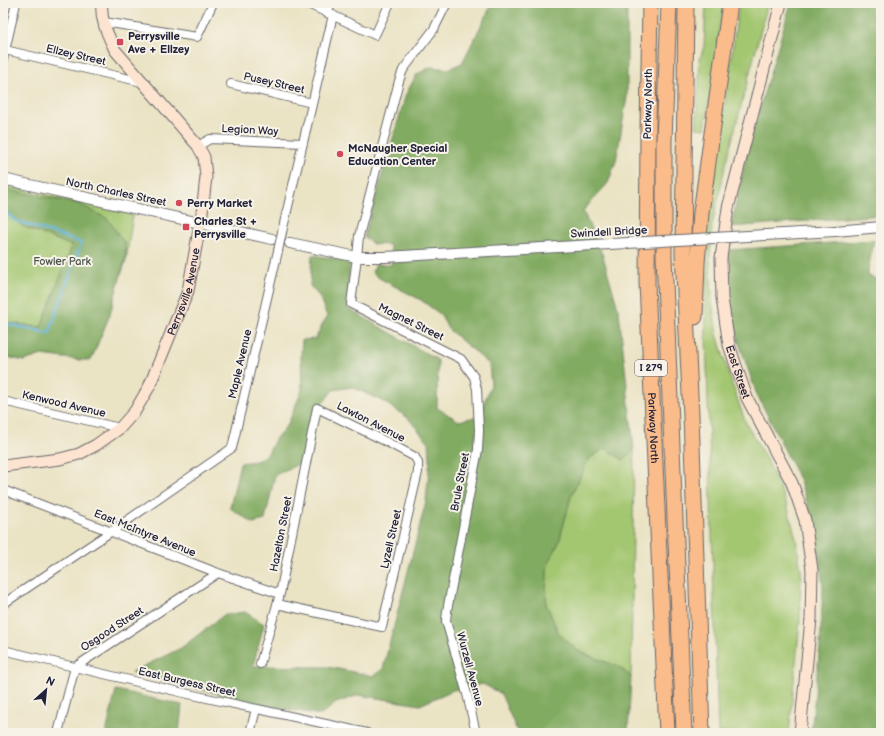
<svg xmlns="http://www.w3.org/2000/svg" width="884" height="736" font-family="'Balsamiq Sans',sans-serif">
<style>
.green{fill:#a3c670;stroke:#627456}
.forest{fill:#82ab62;stroke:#52664e}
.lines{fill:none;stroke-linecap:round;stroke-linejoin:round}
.stream{stroke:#5eb0d9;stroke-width:2.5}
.minor-casing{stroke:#68666b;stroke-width:10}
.tertiary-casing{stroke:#68666b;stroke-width:12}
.secondary-casing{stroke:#68666b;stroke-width:13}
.motorway-casing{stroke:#68666b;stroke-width:17}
.minor{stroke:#fff;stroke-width:8}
.tertiary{stroke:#fff;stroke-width:10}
.secondary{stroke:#fde4d0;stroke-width:11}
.motorway{stroke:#f9bc8a;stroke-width:15}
.minor-bridge-casing{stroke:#68666b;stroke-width:10;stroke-linecap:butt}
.tertiary-bridge-casing{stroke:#68666b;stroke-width:12;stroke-linecap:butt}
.minor-bridge{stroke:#fff;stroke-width:8}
.tertiary-bridge{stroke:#fff;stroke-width:10}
.poi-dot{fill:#d1495b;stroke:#f7f3e8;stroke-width:1.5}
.labels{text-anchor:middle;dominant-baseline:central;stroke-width:4;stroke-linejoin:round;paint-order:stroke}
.shield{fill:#f7f3e8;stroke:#62616f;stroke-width:1}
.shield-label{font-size:10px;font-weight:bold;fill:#22223b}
.poi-label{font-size:11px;font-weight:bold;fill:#22223b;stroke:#f7f3e8;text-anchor:start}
.street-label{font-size:11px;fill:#22223b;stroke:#f7f3e8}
.park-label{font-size:11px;fill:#49534b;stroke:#f7f3e8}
</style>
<rect width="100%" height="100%" fill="#f7f3e8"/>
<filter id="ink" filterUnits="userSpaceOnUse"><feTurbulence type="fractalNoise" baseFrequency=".025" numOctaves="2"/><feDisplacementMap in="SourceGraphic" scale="8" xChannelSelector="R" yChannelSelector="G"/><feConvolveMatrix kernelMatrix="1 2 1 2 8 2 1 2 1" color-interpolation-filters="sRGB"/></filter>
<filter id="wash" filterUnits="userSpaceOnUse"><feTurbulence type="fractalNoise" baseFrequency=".012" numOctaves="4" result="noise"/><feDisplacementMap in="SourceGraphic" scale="16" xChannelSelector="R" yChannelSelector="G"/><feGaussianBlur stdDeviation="0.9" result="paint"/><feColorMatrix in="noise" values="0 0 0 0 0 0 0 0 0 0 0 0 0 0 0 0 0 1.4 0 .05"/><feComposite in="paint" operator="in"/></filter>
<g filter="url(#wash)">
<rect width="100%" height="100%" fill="#eae3c4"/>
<!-- green -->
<path class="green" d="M 706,3 L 724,3 L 705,129 L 696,128 L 700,59 L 704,46 Z
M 739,3 L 768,3 L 725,167 L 712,226 L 710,259 L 712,303 L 717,334 L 729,375 L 745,421 L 771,468 L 787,505 L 796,539 L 801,571 L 800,621 L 789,733 L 718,733 L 705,302 L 709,216 Z
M 3,185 L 133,215 L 126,261 L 92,356 L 3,335 Z
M 605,448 L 623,460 L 634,450 L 631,677 L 619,667 L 578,651 L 559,634 L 546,604 L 547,567 L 559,542 L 571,496 L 589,459 Z"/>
<!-- forest -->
<path class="forest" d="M 491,3 L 627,3 L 627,97 L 616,161 L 608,183 L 583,211 L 603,256 L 619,312 L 634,450 L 623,460 L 605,448 L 589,459 L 571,496 L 559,542 L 547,567 L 546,604 L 559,634 L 578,651 L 619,667 L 631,677 L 628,733 L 518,733 L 501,694 L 483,684 L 453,690 L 420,705 L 359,695 L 336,703 L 321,715 L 274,707 L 142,676 L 132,672 L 181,648 L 224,615 L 245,612 L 264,624 L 253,666 L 328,667 L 374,676 L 383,669 L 426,501 L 430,458 L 429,443 L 408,418 L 384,402 L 352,387 L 333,390 L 312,416 L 303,462 L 275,475 L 265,520 L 253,523 L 230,508 L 240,463 L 257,461 L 268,453 L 276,438 L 288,424 L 302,390 L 301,356 L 302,340 L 315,339 L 327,316 L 319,296 L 310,286 L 312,255 L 350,261 L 347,308 L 438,360 L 437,408 L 459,421 L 479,416 L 491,385 L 489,364 L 448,329 L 440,314 L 421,300 L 379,278 L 372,272 L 376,264 L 392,265 L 390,245 L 373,244 L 364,237 L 406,94 L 417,74 L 431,67 L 448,69 L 462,63 L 491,6 Z
M 791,3 L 881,3 L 881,215 L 731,227 L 748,147 Z
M 3,189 L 79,204 L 108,219 L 125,244 L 126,256 L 109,317 L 91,360 L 80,360 L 42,355 L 24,361 L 7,357 L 3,354 L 3,322 L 41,327 L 72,246 L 22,226 L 3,209 Z
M 874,240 L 867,275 L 881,281 L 881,733 L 811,733 L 820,646 L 823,586 L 815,528 L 800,481 L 756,392 L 739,343 L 728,295 L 729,250 Z
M 116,690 L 182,705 L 179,733 L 106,733 Z"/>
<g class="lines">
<!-- stream -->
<path class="stream" d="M 3,209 L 14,220 L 79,242 L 81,244 L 49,333 L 3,323"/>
</g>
</g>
<g filter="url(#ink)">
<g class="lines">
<defs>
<path id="minor" d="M 306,3 L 375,35 L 390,3
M 447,3 L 434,29 L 403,70 L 399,81 L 359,236 L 357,257 L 351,304 L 461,359 L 474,377 L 477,389 L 479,430 L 478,450 L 447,611 L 446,621 L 467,694 L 476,733
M 327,13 L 332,3
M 104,22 L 197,37 L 213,3
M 5,50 L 142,82
M 3,59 L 16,3
M 231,84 L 312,103
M 198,146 L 210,139 L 303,143
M 282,232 L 333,15
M 3,401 L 120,428
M 3,490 L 218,573 L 280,594
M 3,604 L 112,531 L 232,448 L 278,251
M 3,650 L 184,693 L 367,733
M 260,664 L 280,594 L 317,408 L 385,441 L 415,457 L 418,463 L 418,472 L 382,627 L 277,604
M 58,733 L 75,667 L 218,573
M 250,733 L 256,709"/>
<path id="tertiary" d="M 3,179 L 272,239
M 835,231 L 881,227
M 290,243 L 357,257 L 385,257"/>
<g id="secondary">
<path id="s1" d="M 781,3 L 728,208 L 721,258 L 722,298 L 729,345 L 747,398 L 792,483 L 805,520 L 812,570 L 811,619 L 800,733"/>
<path id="s2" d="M 3,466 L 60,459 L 79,454 L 96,445 L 120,428 L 135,411 L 149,387 L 188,291 L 202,213 L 206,177 L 204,157 L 198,146 L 115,50 C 108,35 100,20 102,3"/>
</g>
<g id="motorway">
<path id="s3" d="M 650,3 L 648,131 L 647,283 L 667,733"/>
<path d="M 669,3 L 664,141 L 664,256 L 684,733"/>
<path d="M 686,3 L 683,253 L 691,415 L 702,733"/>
<path d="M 695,317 L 697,263 L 701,213 L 730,3"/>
</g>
</defs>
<!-- minor casing -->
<use href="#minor" class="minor-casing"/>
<!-- tertiary casing -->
<use href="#tertiary" class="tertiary-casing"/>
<!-- secondary casing -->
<use href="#secondary" class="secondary-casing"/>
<!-- motorway casing -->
<use href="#motorway" class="motorway-casing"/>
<!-- minor -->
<use href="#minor" class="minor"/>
<!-- tertiary -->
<use href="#tertiary" class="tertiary"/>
<!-- secondary -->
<use href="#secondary" class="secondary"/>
<!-- motorway -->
<use href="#motorway" class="motorway"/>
<defs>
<path id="minor-bridge" d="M 278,251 L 282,232"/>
<path id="tertiary-bridge" d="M 385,257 L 835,231"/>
</defs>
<!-- minor-bridge casing -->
<use href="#minor-bridge" class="minor-bridge-casing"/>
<!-- tertiary-bridge casing -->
<use href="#tertiary-bridge" class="tertiary-bridge-casing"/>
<!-- minor-bridge -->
<use href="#minor-bridge" class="minor-bridge"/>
<!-- tertiary-bridge -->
<use href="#tertiary-bridge" class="tertiary-bridge"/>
</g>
</g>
<!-- markers -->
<g class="poi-dot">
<rect x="116" y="38" width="8" height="8" rx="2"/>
<circle cx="340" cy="154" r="4"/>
<circle cx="179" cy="203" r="4"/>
<rect x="182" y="223" width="8" height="8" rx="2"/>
</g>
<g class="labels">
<!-- shield labels -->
<rect class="shield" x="635" y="360" width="32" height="16" rx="3"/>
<g class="shield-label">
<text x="651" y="368">I 279</text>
</g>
<!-- poi labels -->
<g class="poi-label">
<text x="128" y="36">Perrysville<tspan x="128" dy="13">Ave + Ellzey</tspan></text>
<text x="348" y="148">McNaugher Special<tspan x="348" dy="13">Education Center</tspan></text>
<text x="187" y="203">Perry Market</text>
<text x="194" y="221">Charles St +<tspan x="194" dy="13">Perrysville</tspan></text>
</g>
<!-- street labels -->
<g class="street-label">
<text transform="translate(76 55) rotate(13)">Ellzey Street</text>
<text transform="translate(274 83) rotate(13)">Pusey Street</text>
<text transform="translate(648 104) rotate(-89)">Parkway North</text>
<text transform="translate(250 130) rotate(3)">Legion Way</text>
<text transform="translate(116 192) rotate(12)">North Charles Street</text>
<text transform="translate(609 232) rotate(-3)">Swindell Bridge</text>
<text stroke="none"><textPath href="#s2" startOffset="278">Perrysville Avenue</textPath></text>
<text transform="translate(411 322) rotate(26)">Magnet Street</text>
<text transform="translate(240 364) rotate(-77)">Maple Avenue</text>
<text stroke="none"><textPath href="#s1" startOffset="378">East Street</textPath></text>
<text transform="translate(64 404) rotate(13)">Kenwood Avenue</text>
<text transform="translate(371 422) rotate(27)">Lawton Avenue</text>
<text stroke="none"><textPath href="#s3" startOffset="425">Parkway North</textPath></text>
<text transform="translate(460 482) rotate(-79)">Brule Street</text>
<text transform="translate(145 533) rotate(22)">East McIntyre Avenue</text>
<text transform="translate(281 534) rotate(-79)">Hazelton Street</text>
<text transform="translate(391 539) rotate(-77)">Lyzell Street</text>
<text transform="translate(112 629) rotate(-33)">Osgood Street</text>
<text transform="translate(470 669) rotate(75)">Wurzell Avenue</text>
<text transform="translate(187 682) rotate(13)">East Burgess Street</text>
</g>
<!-- park labels -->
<g class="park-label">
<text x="62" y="261">Fowler Park</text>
</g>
</g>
<!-- margin -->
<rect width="884" height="736" fill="none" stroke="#f7f3e8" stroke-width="16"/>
<!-- north arrow -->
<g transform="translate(46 690) rotate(27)" stroke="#f7f3e8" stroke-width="3" paint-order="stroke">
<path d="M0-3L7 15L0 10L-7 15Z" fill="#22223b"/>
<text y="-6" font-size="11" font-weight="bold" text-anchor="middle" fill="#22223b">N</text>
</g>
</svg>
